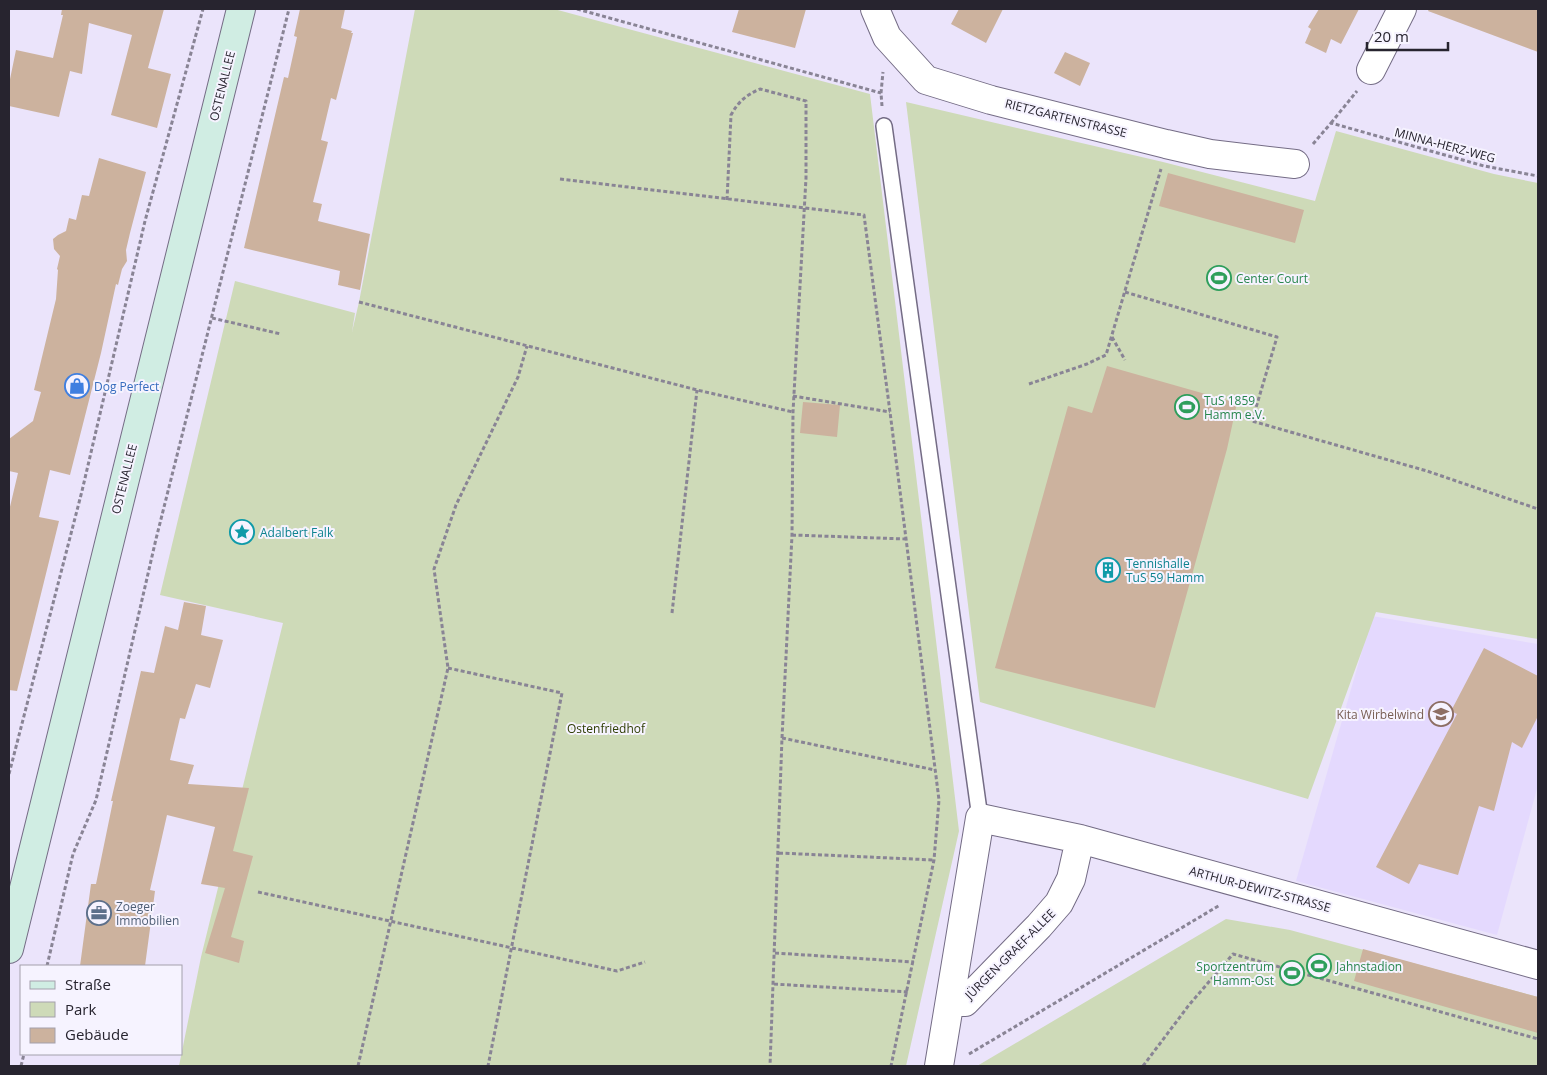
<svg xmlns="http://www.w3.org/2000/svg" width="1547" height="1075" font-family="'Open Sans',sans-serif">
<style>
.built{fill:#e4d9fe}
.green{fill:#cedab8}
.building{fill:#ccb29e}
.lines{fill:none;stroke-linecap:round;stroke-linejoin:round}
.service-casing{stroke:#746c85;stroke-width:18}
.minor-casing{stroke:#746c85;stroke-width:30}
.secondary-casing{stroke:#746c85;stroke-width:30}
.path{stroke:#898495;stroke-width:3;stroke-dasharray:4 2.5;stroke-linecap:butt}
.service{stroke:#fff;stroke-width:15}
.minor{stroke:#fff;stroke-width:28}
.secondary{stroke:#d0ede3;stroke-width:28}
.labels{text-anchor:middle;dominant-baseline:central;stroke-width:4;stroke-linejoin:round;paint-order:stroke}
.street-label{font-size:12px;fill:#27242f;stroke:#f6f3ff}
.leisure-label{font-size:12px;fill:#27864d;stroke:#f6f3ff;text-anchor:start}
.shop-label{font-size:12px;fill:#366cbe;stroke:#f6f3ff;text-anchor:start}
.culture-label{font-size:12px;fill:#0d838f;stroke:#f6f3ff;text-anchor:start}
.education-label{font-size:12px;fill:#785e54;stroke:#f6f3ff;text-anchor:end}
.park-label{font-size:12px;fill:#2f3e04;stroke:#f6f3ff}
.service-label{font-size:12px;fill:#4e5e75;stroke:#f6f3ff;text-anchor:start}
</style>
<rect width="100%" height="100%" fill="#ebe4fb"/>
<!-- built -->
<path class="built" d="M 1372,616 L 1538,644 L 1538,785 L 1497,935 L 1296,881 Z"/>
<!-- green -->
<path class="green" d="M 415,9 L 554,9 L 870,94 L 959,831 L 906,1066 L 179,1066 L 201,957 L 283,623 L 160,595 L 235,281 L 355,313 L 352,332 L 359,302 Z
M 906,102 L 1163,162 L 1315,201 L 1336,131 L 1494,174 L 1538,183 L 1538,639 L 1376,612 L 1308,799 L 980,702 Z
M 1226,919 L 1290,930 L 1538,997 L 1538,1066 L 977,1066 Z"/>
<!-- building -->
<path class="building" d="M 62,9 L 164,9 L 148,68 L 171,74 L 157,128 L 111,115 L 132,35 L 89,23 L 82,74 L 70,71 L 59,117 L 9,106 L 9,84 L 16,50 L 53,58 L 63,15 L 61,15 Z
M 300,9 L 345,9 L 341,28 L 352,31 L 351,33 L 353,33 L 336,100 L 331,98 L 321,140 L 328,142 L 313,202 L 322,204 L 318,221 L 370,234 L 360,290 L 338,285 L 340,271 L 244,248 L 284,77 L 288,78 L 297,37 L 294,36 Z
M 739,9 L 806,9 L 795,48 L 732,32 Z
M 959,9 L 1003,9 L 986,43 L 951,24 Z
M 1319,9 L 1359,9 L 1341,44 L 1331,39 L 1326,53 L 1305,43 L 1311,29 L 1308,27 Z
M 1429,9 L 1538,9 L 1538,52 L 1428,11 Z
M 1065,52 L 1090,63 L 1080,86 L 1054,73 Z
M 99,158 L 146,172 L 130,233 L 126,250 L 127,261 L 122,269 L 118,285 L 116,284 L 101,353 L 70,475 L 50,470 L 39,517 L 59,521 L 17,691 L 9,690 L 9,511 L 18,473 L 9,471 L 9,439 L 33,421 L 41,392 L 34,390 L 56,299 L 58,270 L 57,269 L 60,256 L 54,249 L 53,239 L 58,235 L 66,231 L 69,218 L 76,220 L 82,195 L 89,196 Z
M 1168,173 L 1304,210 L 1295,243 L 1159,206 Z
M 1107,366 L 1237,403 L 1227,449 L 1155,708 L 995,668 L 1068,406 L 1092,413 Z
M 803,402 L 840,405 L 837,437 L 800,433 Z
M 184,602 L 206,606 L 201,635 L 223,640 L 210,688 L 196,684 L 185,719 L 180,718 L 170,760 L 194,765 L 188,784 L 249,788 L 233,851 L 253,856 L 231,937 L 244,941 L 239,963 L 205,953 L 225,888 L 201,884 L 215,827 L 167,815 L 150,890 L 155,891 L 145,966 L 80,966 L 91,884 L 96,884 L 113,801 L 111,801 L 141,671 L 154,673 L 165,626 L 178,630 Z
M 1484,648 L 1538,676 L 1538,716 L 1522,748 L 1512,742 L 1494,811 L 1479,806 L 1458,875 L 1419,864 L 1409,884 L 1376,867 L 1457,714 L 1451,711 Z
M 1363,949 L 1538,997 L 1538,1033 L 1354,981 Z"/>
<g class="lines">
<defs>
<path id="service" d="M 884,126 L 980,818"/>
<path id="minor" d="M 875,9 L 887,37 L 926,80 L 991,100 L 1166,144 L 1210,154 L 1295,164
M 1371,70 L 1402,9
M 950,1001 L 965,1002 L 1039,926 L 1059,903 L 1071,879 L 1080,839
M 939,1066 L 980,818 L 1080,839 L 1538,965"/>
<path id="secondary" d="M 9,949 L 241,9"/>
</defs>
<!-- service casing -->
<use href="#service" class="service-casing"/>
<!-- minor casing -->
<use href="#minor" class="minor-casing"/>
<!-- secondary casing -->
<use href="#secondary" class="secondary-casing"/>
<!-- path -->
<path class="path" d="M 577,9 L 881,93
M 882,106 L 881,93 L 883,72
M 1331,123 L 1357,91
M 1313,144 L 1331,123 L 1484,166 L 1538,176
M 560,179 L 864,215 L 890,412 L 939,800 L 934,860 L 891,1066
M 727,200 L 731,115 C 738,102 746,95 760,89 L 806,101 L 806,178 L 793,412 L 792,535 L 782,738 L 770,1066
M 1125,292 L 1277,337 L 1252,421 L 1427,471 L 1538,509
M 359,302 L 697,390 L 793,412
M 212,318 L 281,334
M 1112,337 L 1125,360
M 1029,384 L 1087,364 L 1106,355 L 1161,169
M 793,396 L 890,412
M 792,535 L 906,539
M 672,613 L 697,390
M 448,668 L 562,693 L 488,1066
M 782,738 L 935,770
M 9,774 L 82,491 L 145,221 L 203,9
M 779,853 L 934,860
M 258,892 L 617,971 L 645,962
M 775,953 L 914,962
M 47,966 L 73,854 L 96,800 L 156,539 L 289,9
M 774,984 L 908,992
M 969,1054 L 1220,905
M 21,1066 L 24,1054
M 358,1066 L 448,668 L 434,569 L 456,505 L 518,377 L 527,346
M 1143,1066 L 1189,1005 L 1233,954 L 1538,1039"/>
<!-- service -->
<use href="#service" class="service"/>
<!-- minor -->
<use href="#minor" class="minor"/>
<!-- secondary -->
<use href="#secondary" class="secondary"/>
</g>
<!-- icons -->
<defs>
<symbol id="stadium-ring" viewBox="-11 -11 22 22"><circle r="9.5" fill="#f6f3ff" stroke="#2e9e5b" stroke-width="1.5"/><path d="M0-5a6.5 5 0 1 0 0 10a6.5 5 0 1 0 0-10ZM-3.5-1.8h7v3.6h-7Z" fill="#2e9e5b"/></symbol>
<symbol id="shop-ring" viewBox="-11 -11 22 22"><circle r="9.5" fill="#f6f3ff" stroke="#3f7fe0" stroke-width="1.5"/><path d="M-5-2.5h2.3a2.7 3.5 0 0 1 5.4 0H5L5.5 6h-11ZM-1.5-2.5h3a1.5 2.3 0 0 0-3 0Z" fill="#3f7fe0"/></symbol>
<symbol id="sight-ring" viewBox="-11 -11 22 22"><circle r="9.5" fill="#f6f3ff" stroke="#0f9aa8" stroke-width="1.5"/><path d="M0-6L1.8-2.2L6-1.7L2.9 1.2L3.7 5.4L0 3.3L-3.7 5.4L-2.9 1.2L-6-1.7L-1.8-2.2Z" fill="#0f9aa8"/></symbol>
<symbol id="building-ring" viewBox="-11 -11 22 22"><circle r="9.5" fill="#f6f3ff" stroke="#0f9aa8" stroke-width="1.5"/><path d="M-4-6H4V6H1V3H-1V6H-4ZM-2.5-4.3h1.7v1.8h-1.7ZM.8-4.3h1.7v1.8H.8ZM-2.5-1h1.7V.8h-1.7ZM.8-1h1.7V.8H.8Z" fill="#0f9aa8"/></symbol>
<symbol id="school-ring" viewBox="-11 -11 22 22"><circle r="9.5" fill="#f6f3ff" stroke="#8d6e63" stroke-width="1.5"/><path d="M0-5L7-2L0 1L-7-2ZM-4 1L0 2.5L4 1V4Q0 6-4 4Z" fill="#8d6e63"/></symbol>
<symbol id="office-ring" viewBox="-11 -11 22 22"><circle r="9.5" fill="#f6f3ff" stroke="#5c6f8a" stroke-width="1.5"/><path d="M-6-3h4V-5.5h4V-3h4V5H-6ZM-1-4.5V-3h2v-1.5ZM-6 0V1H6V0Z" fill="#5c6f8a"/></symbol>
</defs>
<g fill-rule="evenodd">
<use href="#stadium-ring" x="1205" y="264" width="28" height="28"/>
<use href="#shop-ring" x="63" y="372" width="28" height="28"/>
<use href="#stadium-ring" x="1173" y="393" width="28" height="28"/>
<use href="#sight-ring" x="228" y="518" width="28" height="28"/>
<use href="#building-ring" x="1094" y="556" width="28" height="28"/>
<use href="#school-ring" x="1427" y="700" width="28" height="28"/>
<use href="#office-ring" x="85" y="899" width="28" height="28"/>
<use href="#stadium-ring" x="1305" y="952" width="28" height="28"/>
<use href="#stadium-ring" x="1278" y="959" width="28" height="28"/>
</g>
<g class="labels">
<!-- street labels -->
<g class="street-label">
<text transform="translate(222 86) rotate(-76)">OSTENALLEE</text>
<text transform="translate(1066 118) rotate(14)">RIETZGARTENSTRASSE</text>
<text transform="translate(1445 145) rotate(15)">MINNA-HERZ-WEG</text>
<text transform="translate(124 479) rotate(-76)">OSTENALLEE</text>
<text transform="translate(1260 889) rotate(15)">ARTHUR-DEWITZ-STRASSE</text>
<text transform="translate(1010 954) rotate(-45)">JÜRGEN-GRAEF-ALLEE</text>
</g>
<!-- leisure labels -->
<g class="leisure-label">
<text x="1236" y="278">Center Court</text>
<text x="1204" y="400">TuS 1859<tspan x="1204" dy="14">Hamm e.V.</tspan></text>
<text x="1274" y="966" text-anchor="end">Sportzentrum<tspan x="1274" dy="14">Hamm-Ost</tspan></text>
<text x="1336" y="966">Jahnstadion</text>
</g>
<!-- shop labels -->
<g class="shop-label">
<text x="94" y="386">Dog Perfect</text>
</g>
<!-- culture labels -->
<g class="culture-label">
<text x="260" y="532">Adalbert Falk</text>
<text x="1126" y="563">Tennishalle<tspan x="1126" dy="14">TuS 59 Hamm</tspan></text>
</g>
<!-- education labels -->
<g class="education-label">
<text x="1424" y="714">Kita Wirbelwind</text>
</g>
<!-- park labels -->
<g class="park-label">
<text x="606" y="728">Ostenfriedhof</text>
</g>
<!-- service labels -->
<g class="service-label">
<text x="116" y="906">Zoeger<tspan x="116" dy="14">Immobilien</tspan></text>
</g>
</g>
<!-- border -->
<rect width="1547" height="1075" fill="none" stroke="#27242f" stroke-width="20"/>
<!-- legend -->
<rect x="20" y="965" width="162" height="90" fill="#f6f3ff" stroke="#a3a0ac"/>
<rect x="30" y="981" width="25" height="8" fill="#d0ede3" stroke="#a3a0ac"/>
<text x="65" y="990" font-size="15" fill="#27242f">Straße</text>
<rect x="30" y="1002" width="25" height="15" fill="#cedab8" stroke="#a3a0ac"/>
<text x="65" y="1015" font-size="15" fill="#27242f">Park</text>
<rect x="30" y="1028" width="25" height="15" fill="#ccb29e" stroke="#a3a0ac"/>
<text x="65" y="1040" font-size="15" fill="#27242f">Gebäude</text>
<!-- scale -->
<path d="M1367 42v8h81v-8" fill="none" stroke="#27242f" stroke-width="2.5"/>
<text x="1374" y="42" font-size="15" fill="#27242f" stroke="#f6f3ff" stroke-width="4" paint-order="stroke">20 m</text>
</svg>
